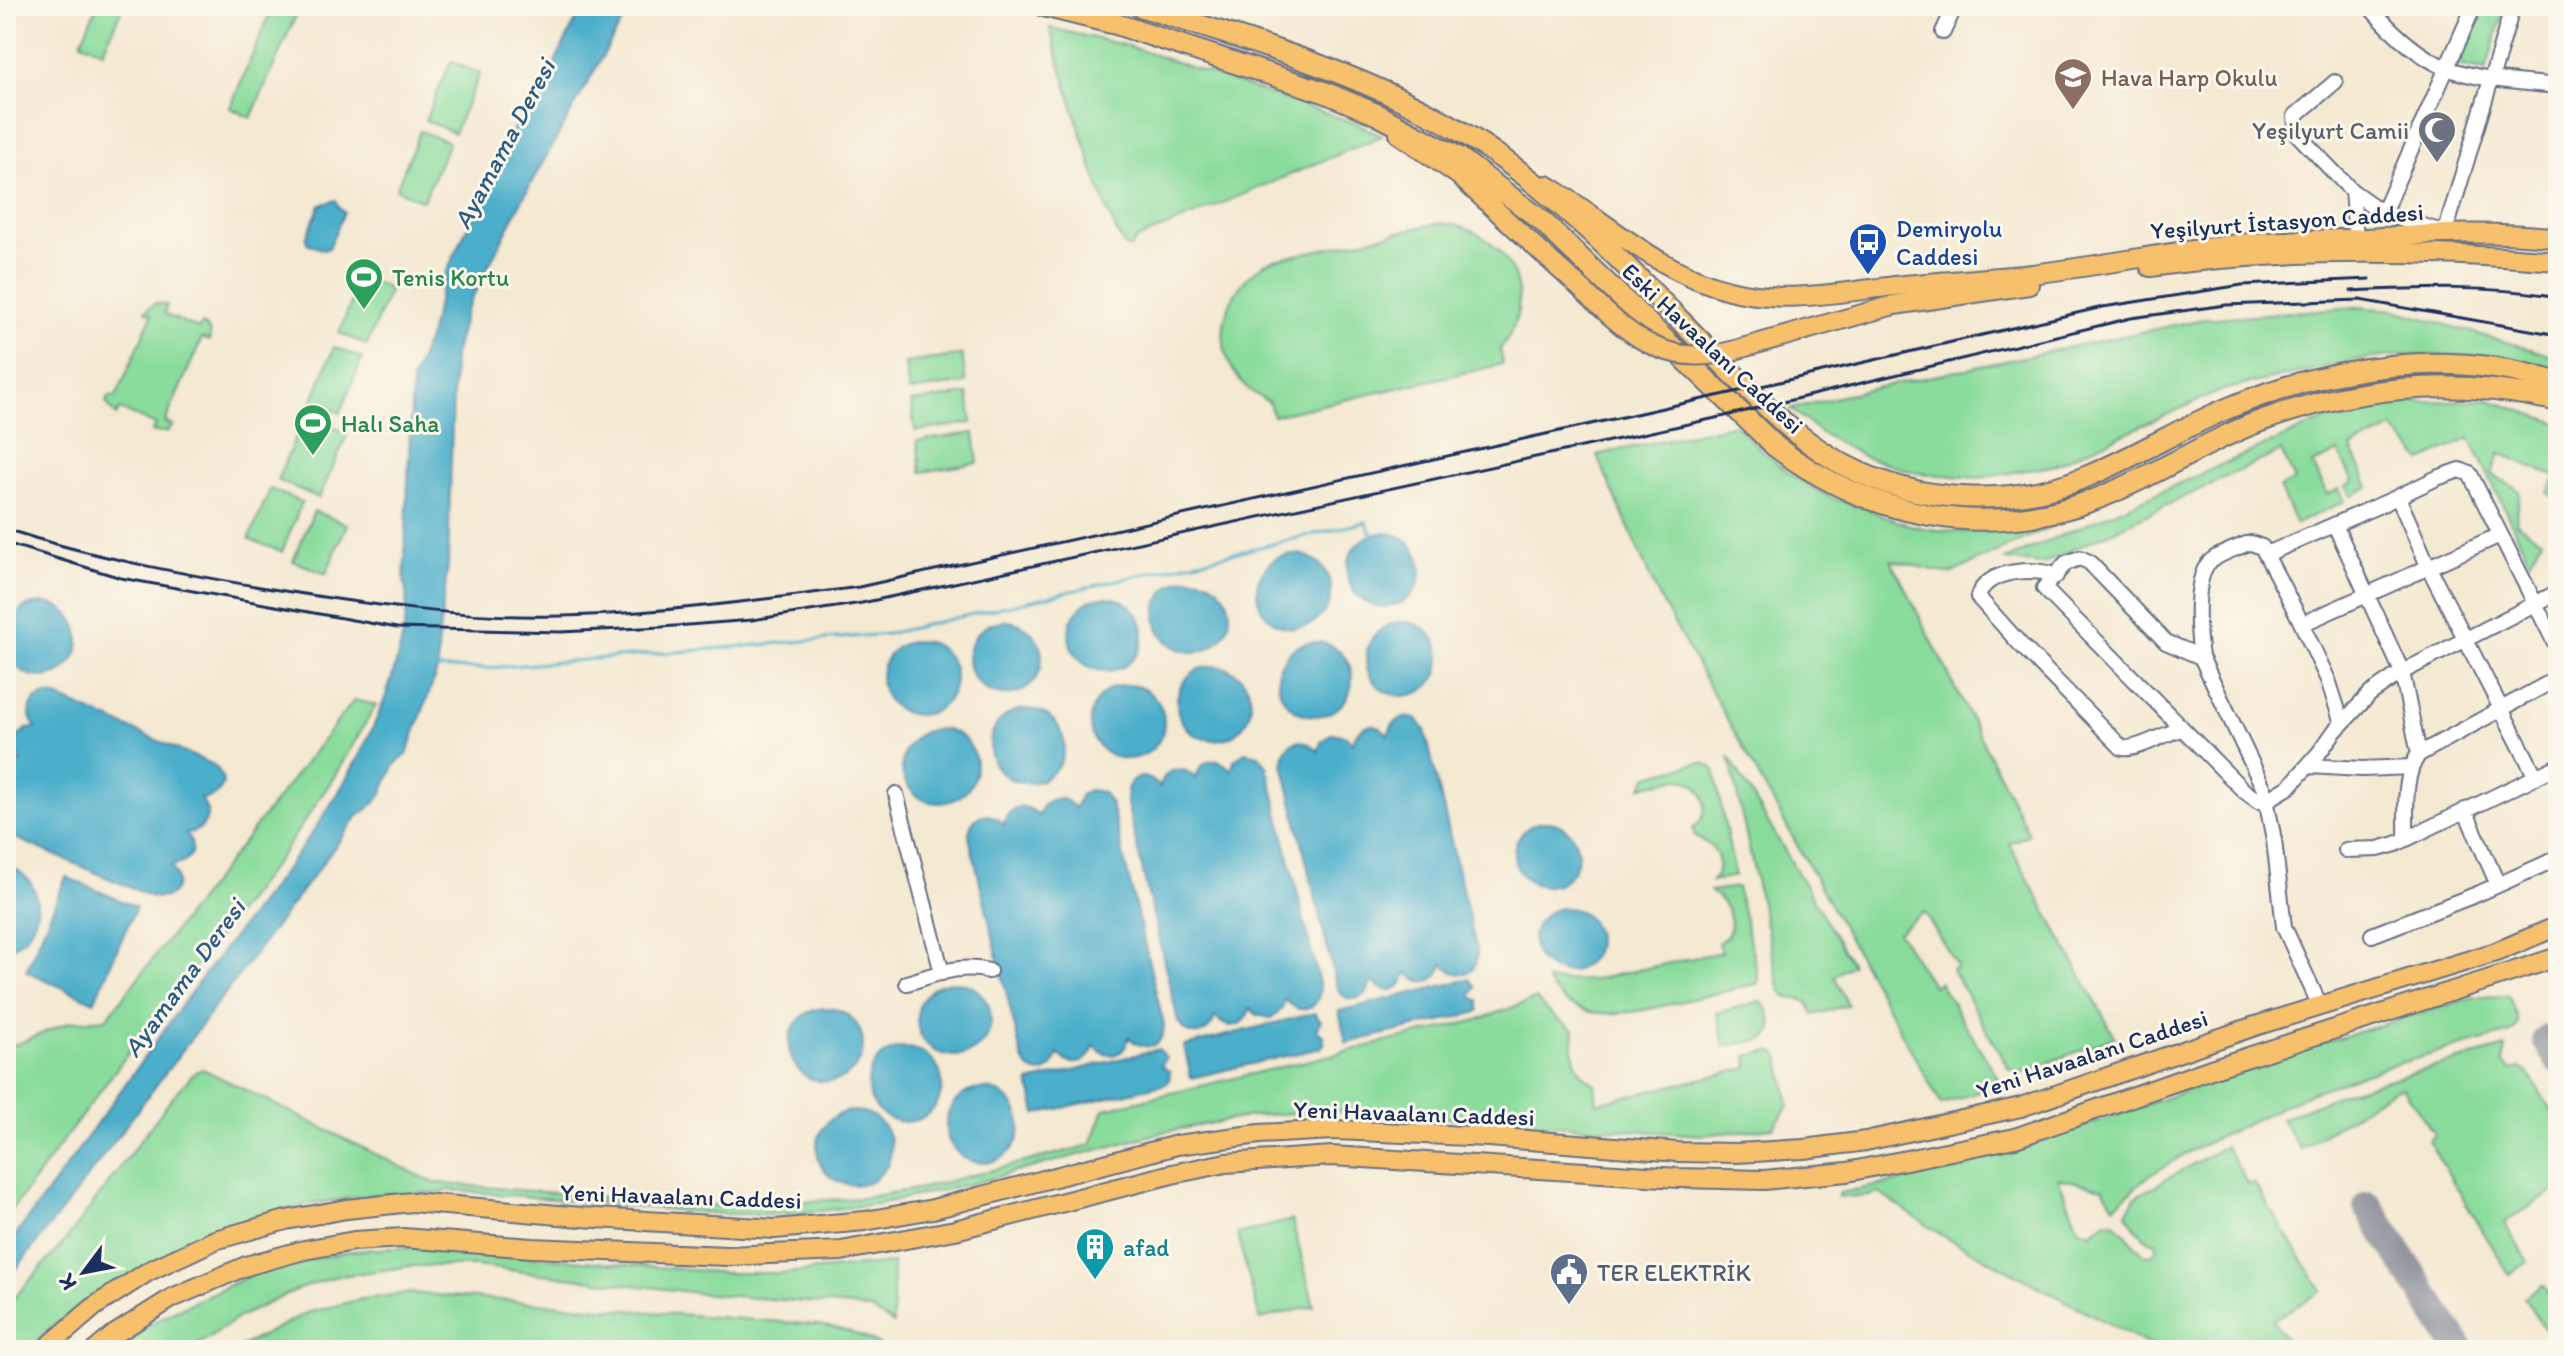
<svg xmlns="http://www.w3.org/2000/svg" width="2564" height="1356" font-family="Itim,sans-serif">
<style>
.green{fill:#8adc9c;stroke:#52867d;stroke-width:2}
.water{fill:#4baeca;stroke:#336e94;stroke-width:2}
.lines{fill:none;stroke-linecap:round;stroke-linejoin:round}
.stream{stroke:#4baeca;stroke-width:3}
.taxiway{stroke:#888c98;stroke-width:30}
.minor-casing{stroke:#677086;stroke-width:18}
.major-casing{stroke:#677086;stroke-width:22}
.highway-casing{stroke:#677086;stroke-width:24}
.minor{stroke:#fff;stroke-width:14}
.major{stroke:#f7c06c;stroke-width:18}
.highway{stroke:#f7c06c;stroke-width:20}
.rail{stroke:#1b2f5e;stroke-width:3}
.major-bridge-casing{stroke:#677086;stroke-width:22;stroke-linecap:butt}
.major-bridge{stroke:#f7c06c;stroke-width:18}
.labels{text-anchor:middle;dominant-baseline:central;stroke-width:6;stroke-linejoin:round;paint-order:stroke}
.education-label{font-size:24px;fill:#785e54;stroke:#fbf7ec;text-anchor:start}
.worship-label{font-size:24px;fill:#5b616d;stroke:#fbf7ec;text-anchor:end}
.street-label{font-size:24px;fill:#1b2f5e;stroke:#fbf7ec}
.transit-label{font-size:24px;fill:#164399;stroke:#fbf7ec;text-anchor:start}
.leisure-label{font-size:24px;fill:#27864d;stroke:#fbf7ec;text-anchor:start}
.culture-label{font-size:24px;fill:#0d838f;stroke:#fbf7ec;text-anchor:start}
.service-label{font-size:24px;fill:#4e5e75;stroke:#fbf7ec;text-anchor:start}
.water-label{font-size:26px;font-style:italic;fill:#2c5b84;stroke:#fbf7ec}
</style>
<rect width="100%" height="100%" fill="#fbf7ec"/>
<filter id="ink" filterUnits="userSpaceOnUse"><feTurbulence type="fractalNoise" baseFrequency=".0125" numOctaves="2"/><feDisplacementMap in="SourceGraphic" scale="16" xChannelSelector="R" yChannelSelector="G"/><feConvolveMatrix kernelMatrix="1 2 1 2 8 2 1 2 1" color-interpolation-filters="sRGB"/></filter>
<filter id="wash" filterUnits="userSpaceOnUse"><feTurbulence type="fractalNoise" baseFrequency=".006" numOctaves="4" result="noise"/><feDisplacementMap in="SourceGraphic" scale="32" xChannelSelector="R" yChannelSelector="G"/><feGaussianBlur stdDeviation="1.8" result="paint"/><feColorMatrix in="noise" values="0 0 0 0 0 0 0 0 0 0 0 0 0 0 0 0 0 1.4 0 .05"/><feComposite in="paint" operator="in"/></filter>
<g filter="url(#wash)">
<rect width="100%" height="100%" fill="#f4e9d1"/>
<!-- green -->
<path class="green" d="M 97,6 L 123,6 L 103,51 L 81,42 Z
M 273,6 L 300,6 L 251,118 L 230,108 Z
M 2482,6 L 2505,6 L 2486,70 L 2456,65 Z
M 1050,28 L 1128,46 L 1358,124 L 1382,136 L 1137,239 L 1131,248 L 1126,247 C 1111,226 1103,197 1094,172 C 1078,124 1063,76 1050,28 Z
M 451,61 L 480,74 L 454,133 L 425,120 Z
M 420,131 L 449,142 L 423,201 L 396,189 Z
M 1439,223 C 1504,226 1544,296 1500,349 L 1503,364 L 1273,416 L 1269,402 C 1205,372 1211,293 1270,261 Z
M 361,277 L 390,289 L 367,345 L 339,333 Z
M 155,303 L 167,305 L 164,314 L 199,329 L 202,324 C 209,329 212,332 209,341 L 202,338 L 165,422 L 173,426 L 167,432 L 152,432 L 156,425 L 120,409 L 116,416 L 106,402 L 109,396 L 116,397 L 152,315 L 145,311 Z
M 2355,307 L 2395,310 L 2547,354 L 2558,358 L 2558,370 L 2516,360 L 2473,356 L 2401,355 L 2356,360 L 2222,390 L 2052,466 L 1978,478 L 1917,473 L 1863,456 L 1821,433 L 1791,409 L 1857,392 L 2203,319 Z
M 334,347 L 362,358 L 340,413 L 312,402 Z
M 962,355 L 966,383 L 909,391 L 905,363 Z
M 968,394 L 972,423 L 915,431 L 911,402 Z
M 2489,400 L 2558,423 L 2558,500 L 2548,493 L 2556,477 L 2500,453 L 2492,474 L 2520,491 L 2516,523 L 2542,540 L 2530,561 L 2470,438 L 2422,461 L 2393,428 L 2351,448 L 2369,487 L 2351,496 L 2346,486 L 2353,482 L 2339,452 L 2313,464 L 2327,495 L 2339,489 L 2345,501 L 2296,524 L 2279,488 L 2295,480 L 2281,451 L 2043,564 L 2005,560 L 2362,403 Z
M 305,415 L 348,433 L 319,498 L 277,480 Z
M 1735,424 C 1761,451 1791,479 1826,495 C 1840,502 1857,506 1872,511 C 1887,517 1903,524 1918,527 C 1970,538 2025,527 2075,515 L 1950,574 L 1891,560 L 2029,834 L 2009,844 L 2115,1037 L 2021,1073 L 2009,1069 L 1952,970 L 1957,966 L 1924,912 L 1898,932 L 1933,986 L 1939,982 L 1998,1078 L 1992,1088 L 1941,1104 L 1657,593 L 1597,455 Z
M 974,433 L 978,463 L 921,472 L 917,441 Z
M 270,489 L 302,502 L 282,552 L 249,539 Z
M 314,511 L 347,524 L 326,574 L 293,561 Z
M 354,700 L 376,705 L 332,780 L 283,853 L 126,1056 L 6,1218 L 6,1046 L 17,1044 L 69,1022 L 106,1019 Z
M 1729,756 L 1852,965 L 1834,976 L 1848,1005 L 1813,1015 C 1807,995 1804,1002 1787,997 L 1780,990 Z
M 1698,763 L 1705,763 L 1714,769 L 1735,876 L 1712,881 C 1727,862 1715,844 1695,837 L 1693,828 C 1713,816 1706,782 1681,779 C 1670,778 1654,785 1642,787 L 1648,776 Z
M 1737,887 L 1759,980 L 1757,984 C 1733,989 1709,995 1684,1001 C 1640,1011 1576,1031 1547,981 L 1592,980 L 1721,952 L 1718,943 C 1742,929 1728,903 1710,891 Z
M 2509,996 L 2517,1018 L 2517,1026 L 2510,1033 L 2392,1065 L 2312,1092 L 2190,1151 L 2149,1176 L 2114,1206 L 2103,1188 L 2058,1178 L 2079,1229 L 2091,1233 L 2104,1222 L 2114,1221 L 2145,1256 L 2151,1255 L 2157,1250 L 2156,1241 L 2149,1241 L 2136,1229 L 2127,1214 L 2135,1197 L 2225,1146 L 2249,1185 L 2254,1183 L 2322,1291 L 2273,1320 L 2292,1350 L 2206,1350 L 2196,1345 L 2193,1350 L 2159,1350 L 1943,1236 L 1879,1193 L 1869,1196 L 1839,1197 L 1839,1193 L 1911,1179 L 2016,1150 L 2332,1040 L 2474,997 Z
M 1536,999 L 1553,1016 L 1574,1030 C 1571,1054 1573,1070 1595,1084 L 1597,1103 L 1748,1068 L 1747,1056 L 1770,1051 L 1777,1053 L 1780,1059 L 1789,1105 L 1773,1128 L 1701,1135 L 1378,1113 L 1323,1111 L 1252,1116 L 1163,1132 L 971,1184 L 878,1204 L 794,1214 L 723,1214 L 451,1190 C 431,1195 411,1193 391,1194 C 363,1196 334,1200 306,1205 C 251,1215 203,1239 154,1265 C 109,1288 62,1312 28,1350 L 6,1350 L 6,1307 L 66,1240 L 175,1094 L 195,1072 L 203,1069 L 434,1183 L 615,1198 L 726,1206 L 862,1198 L 922,1188 L 1091,1145 L 1104,1109 L 1474,1021 Z
M 1760,1001 C 1770,1009 1778,1031 1765,1039 L 1724,1046 L 1717,1013 Z
M 2506,1047 L 2503,1062 L 2511,1070 L 2520,1068 L 2528,1073 L 2558,1121 L 2558,1189 L 2504,1223 L 2528,1262 L 2509,1274 L 2428,1140 L 2435,1135 L 2403,1088 L 2395,1089 L 2300,1149 L 2281,1119 L 2348,1091 Z
M 1292,1220 L 1314,1306 L 1260,1319 L 1237,1234 Z
M 392,1248 L 429,1248 L 727,1273 L 787,1273 L 893,1263 L 893,1324 L 873,1311 L 852,1306 L 698,1293 L 475,1266 L 412,1266 L 333,1277 L 296,1290 L 239,1317 L 190,1350 L 117,1350 L 132,1334 L 174,1311 L 257,1272 L 350,1251 Z
M 2543,1285 L 2558,1310 L 2558,1350 L 2524,1297 Z
M 411,1293 L 818,1325 C 845,1329 865,1336 888,1350 L 234,1350 L 306,1313 L 362,1299 Z"/>
<!-- water -->
<path class="water" d="M 583,6 L 631,6 L 529,187 L 466,310 L 454,356 L 448,566 L 438,641 L 438,668 L 407,755 C 391,761 388,785 379,798 C 373,806 365,811 358,816 L 65,1207 L 6,1282 L 6,1248 C 67,1167 125,1084 184,1002 C 264,892 367,787 399,652 C 405,629 410,605 404,581 L 412,380 L 429,336 L 445,275 L 515,125 L 531,110 Z
M 336,200 L 339,208 L 344,212 L 329,248 L 323,250 L 307,243 L 306,238 L 320,205 Z
M1347 570a37 37 0 1 1 74 0a37 37 0 1 1-74 0Z
M1257 591a37 37 0 1 1 74 0a37 37 0 1 1-74 0Z
M1156 615a37 37 0 1 1 74 0a37 37 0 1 1-74 0Z
M1069 634a37 37 0 1 1 74 0a37 37 0 1 1-74 0Z
M5 640a37 37 0 1 1 74 0a37 37 0 1 1-74 0Z
M968 658a37 37 0 1 1 74 0a37 37 0 1 1-74 0Z
M1366 659a37 37 0 1 1 74 0a37 37 0 1 1-74 0Z
M881 678a37 37 0 1 1 74 0a37 37 0 1 1-74 0Z
M1278 679a37 37 0 1 1 74 0a37 37 0 1 1-74 0Z
M1177 703a37 37 0 1 1 74 0a37 37 0 1 1-74 0Z
M1090 722a37 37 0 1 1 74 0a37 37 0 1 1-74 0Z
M 46,695 L 55,696 L 212,764 C 231,779 223,797 201,799 C 213,815 206,831 186,833 C 198,849 191,864 171,866 C 184,883 175,902 152,897 L 6,834 L 6,766 L 21,761 L 16,753 L 16,739 L 26,729 L 36,728 C 26,715 28,700 46,695 Z
M990 746a37 37 0 1 1 74 0a37 37 0 1 1-74 0Z
M 1403,717 L 1417,719 L 1425,730 L 1477,952 C 1477,976 1458,980 1443,964 C 1437,984 1420,987 1407,972 C 1402,992 1385,996 1372,981 L 1366,994 C 1353,1003 1341,999 1336,985 L 1283,764 C 1283,739 1302,735 1318,751 L 1321,742 L 1332,733 L 1346,736 L 1353,743 C 1358,723 1376,719 1388,735 L 1392,725 Z
M902 766a37 37 0 1 1 74 0a37 37 0 1 1-74 0Z
M 1245,752 L 1259,755 L 1267,766 L 1320,987 C 1319,1011 1301,1016 1285,1000 L 1282,1009 L 1271,1018 L 1257,1015 L 1250,1008 C 1245,1028 1228,1031 1215,1017 C 1209,1037 1188,1041 1178,1021 L 1126,800 C 1126,775 1145,771 1160,787 C 1165,767 1183,764 1196,779 C 1200,759 1217,755 1231,770 L 1234,760 Z
M 1089,790 L 1103,792 L 1111,804 L 1164,1025 C 1164,1048 1143,1053 1129,1037 C 1125,1057 1107,1060 1094,1046 C 1088,1065 1072,1069 1058,1054 C 1052,1076 1032,1080 1022,1058 L 969,837 C 969,814 990,808 1004,825 C 1008,805 1026,802 1039,816 C 1044,796 1062,793 1075,808 L 1081,794 Z
M1514 854a32 32 0 1 1 64 0a32 32 0 1 1-64 0Z
M 6,865 C 49,879 46,934 6,950 Z
M 66,877 L 136,907 L 94,1002 L 26,971 Z
M1533 940a32 32 0 1 1 64 0a32 32 0 1 1-64 0Z
M 1469,979 L 1476,987 L 1471,996 L 1479,1001 L 1479,1010 L 1475,1013 L 1346,1043 L 1339,1011 Z
M917 1019a37 37 0 1 1 74 0a37 37 0 1 1-74 0Z
M789 1045a37 37 0 1 1 74 0a37 37 0 1 1-74 0Z
M 1314,1013 L 1321,1021 L 1316,1030 L 1324,1036 L 1324,1044 L 1320,1048 L 1191,1078 L 1184,1046 Z
M868 1085a37 37 0 1 1 74 0a37 37 0 1 1-74 0Z
M 1159,1049 L 1166,1058 L 1161,1066 L 1170,1072 L 1169,1080 L 1166,1084 L 1036,1114 L 1029,1082 Z
M946 1126a37 37 0 1 1 74 0a37 37 0 1 1-74 0Z
M817 1148a37 37 0 1 1 74 0a37 37 0 1 1-74 0Z"/>
<g class="lines">
<!-- stream -->
<path class="stream" d="M 434,669 L 489,668 L 887,634 L 1366,522 L 1372,535"/>
<!-- taxiway -->
<path class="taxiway" d="M 2558,1039 L 2547,1040 L 2558,1058
M 2368,1206 L 2460,1350"/>
</g>
</g>
<g filter="url(#ink)">
<g class="lines">
<defs>
<path id="minor" d="M 2369,6 C 2389,29 2418,57 2447,68 C 2481,81 2522,82 2558,86
M 1943,32 L 1955,6
M 2335,82 L 2295,116 L 2297,134 L 2352,191 L 2383,213 L 2445,233 L 2513,6
M 2352,191 L 2356,238
M 2383,213 L 2474,6
M 2398,497 L 2429,568 L 2536,777
M 2335,525 L 2402,672 L 2419,754
M 2267,554 L 2389,501 L 2437,478 L 2460,470 L 2470,474 L 2558,649
M 2056,576 C 2034,566 1985,570 1978,597 L 2020,644 L 2122,748 C 2137,751 2164,733 2182,729
M 2302,624 L 2500,535
M 2201,657 L 2166,642 L 2089,562 L 2080,558 L 2066,563 L 2044,588 L 2243,790 L 2258,801 L 2266,801 L 2289,787 L 2319,753 L 2334,732 L 2370,694 L 2402,672 L 2558,592
M 2308,766 L 2362,769 L 2411,767
M 896,794 L 942,973
M 2465,810 L 2498,885
M 2406,839 C 2407,813 2402,776 2419,754 L 2558,678
M 2346,850 L 2378,849 L 2396,844 L 2558,766
M 2372,935 L 2480,893 L 2558,858
M 907,983 C 934,975 961,963 989,971
M 2320,1006 L 2284,927 L 2274,840 L 2264,789 L 2201,657 C 2198,636 2192,574 2212,560 C 2221,553 2235,549 2246,544 L 2251,543 L 2262,547 L 2297,614 L 2328,680 L 2342,723"/>
<path id="major" d="M 1399,134 L 1458,175 L 1527,239
M 1547,185 C 1607,222 1658,272 1729,290 C 1791,306 1853,289 1915,284 C 1951,281 1987,278 2023,275 C 2095,267 2166,252 2238,244 C 2280,240 2323,240 2365,238 C 2430,234 2494,230 2558,238
M 2150,267 C 2283,248 2423,250 2558,261
M 1735,350 L 1894,305 L 2029,285
M 44,1350 L 95,1306 L 149,1271 L 215,1240 L 286,1220 L 347,1209 L 412,1202 L 581,1217 L 775,1229 L 865,1221 L 933,1209 L 1177,1145 L 1259,1134 L 1333,1130 L 1359,1131 L 1489,1137 L 1678,1152 L 1737,1153 L 1804,1149 L 1866,1141 L 2021,1107 L 2255,1026 L 2496,952 L 2558,926
M 96,1350 L 115,1334 L 172,1298 L 246,1266 L 304,1250 L 354,1241 L 403,1238 L 532,1248 L 727,1256 L 841,1251 L 955,1230 L 1172,1174 L 1226,1163 L 1332,1156 L 1679,1178 L 1764,1180 L 1847,1172 L 2015,1138 L 2214,1068 L 2558,957"/>
<path id="highway" d="M 1044,6 L 1116,24 L 1324,92 L 1376,114 L 1458,157 L 1541,220 L 1776,447 C 1869,517 1985,541 2096,499 C 2157,476 2211,437 2272,417 C 2365,385 2462,378 2558,401
M 1139,6 C 1258,44 1383,78 1487,148 C 1602,226 1689,338 1791,429 C 1809,443 1826,456 1846,466 C 1919,504 2013,508 2088,476 C 2137,456 2182,427 2231,407 C 2331,365 2454,347 2558,383"/>
</defs>
<!-- minor casing -->
<use href="#minor" class="minor-casing"/>
<!-- major casing -->
<use href="#major" class="major-casing"/>
<!-- highway casing -->
<use href="#highway" class="highway-casing"/>
<!-- minor -->
<use href="#minor" class="minor"/>
<!-- major -->
<use href="#major" class="major"/>
<!-- highway -->
<use href="#highway" class="highway"/>
<!-- rail -->
<path class="rail" d="M 2351,291 C 2419,288 2490,285 2558,297
M 6,529 C 91,557 178,573 266,588 C 364,604 463,619 562,616 C 662,613 760,600 859,587 L 1775,383 L 2103,307 L 2242,285 L 2370,279
M 6,543 L 121,578 L 397,628 L 561,632 L 662,627 L 752,620 L 862,603 L 1725,416 L 2131,318 L 2226,305 L 2360,300 L 2558,335"/>
<defs>
<path id="major-bridge" d="M 1527,239 C 1548,259 1570,278 1591,298 C 1636,341 1670,368 1735,350"/>
</defs>
<!-- major-bridge casing -->
<use href="#major-bridge" class="major-bridge-casing"/>
<!-- major-bridge -->
<use href="#major-bridge" class="major-bridge"/>
</g>
</g>
<!-- icons -->
<defs>
<symbol id="school-pin" viewBox="-11 -11 22 30"><path d="M0 17L-7.5 6A9.5 9.5 0 1 1 7.5 6Z" fill="#8d6e63" stroke="#fbf7ec"/><path d="M0-5L7-2L0 1L-7-2ZM-4 1L0 2.5L4 1V4Q0 6-4 4Z" fill="#fff"/></symbol>
<symbol id="mosque-pin" viewBox="-11 -11 22 30"><path d="M0 17L-7.5 6A9.5 9.5 0 1 1 7.5 6Z" fill="#6b7280" stroke="#fbf7ec"/><path d="M3.5-4.9A6 6 0 1 0 3.5 4.9A5 5 0 1 1 3.5-4.9Z" fill="#fff"/></symbol>
<symbol id="bus-pin" viewBox="-11 -11 22 30"><path d="M0 17L-7.5 6A9.5 9.5 0 1 1 7.5 6Z" fill="#1a4fb4" stroke="#fbf7ec"/><path d="M-5-6H5V4H4V6H2V4H-2V6H-4V4H-5ZM-3.5-4V0h7V-4ZM-3.5 1.2v1.5H-2V1.2ZM2 1.2v1.5H3.5V1.2Z" fill="#fff"/></symbol>
<symbol id="stadium-pin" viewBox="-11 -11 22 30"><path d="M0 17L-7.5 6A9.5 9.5 0 1 1 7.5 6Z" fill="#2e9e5b" stroke="#fbf7ec"/><path d="M0-5a6.5 5 0 1 0 0 10a6.5 5 0 1 0 0-10ZM-3.5-1.8h7v3.6h-7Z" fill="#fff"/></symbol>
<symbol id="building-pin" viewBox="-11 -11 22 30"><path d="M0 17L-7.5 6A9.5 9.5 0 1 1 7.5 6Z" fill="#0f9aa8" stroke="#fbf7ec"/><path d="M-4-6H4V6H1V3H-1V6H-4ZM-2.5-4.3h1.7v1.8h-1.7ZM.8-4.3h1.7v1.8H.8ZM-2.5-1h1.7V.8h-1.7ZM.8-1h1.7V.8H.8Z" fill="#fff"/></symbol>
<symbol id="civic-pin" viewBox="-11 -11 22 30"><path d="M0 17L-7.5 6A9.5 9.5 0 1 1 7.5 6Z" fill="#5c6f8a" stroke="#fbf7ec"/><path d="M-.6-6.5H3V-4.5H.6V-3L4-1V1h2V6H-6V1h2V-1L-.6-3ZM-1.2 2.5V6h2.4V2.5Z" fill="#fff"/></symbol>
</defs>
<g fill-rule="evenodd">
<use href="#school-pin" x="2051" y="55" width="44" height="60"/>
<use href="#mosque-pin" x="2415" y="108" width="44" height="60"/>
<use href="#bus-pin" x="1846" y="220" width="44" height="60"/>
<use href="#stadium-pin" x="342" y="255" width="44" height="60"/>
<use href="#stadium-pin" x="291" y="401" width="44" height="60"/>
<use href="#building-pin" x="1073" y="1225" width="44" height="60"/>
<use href="#civic-pin" x="1547" y="1250" width="44" height="60"/>
</g>
<g class="labels">
<!-- education labels -->
<g class="education-label">
<text x="2101" y="77">Hava Harp Okulu</text>
</g>
<!-- worship labels -->
<g class="worship-label">
<text x="2409" y="130">Yeşilyurt Camii</text>
</g>
<!-- street labels -->
<g class="street-label">
<text transform="translate(2287 221) rotate(-4)">Yeşilyurt İstasyon Caddesi</text>
<text transform="translate(1713 348) rotate(43)">Eski Havaalanı Caddesi</text>
<text transform="translate(2092 1054) rotate(-18)">Yeni Havaalanı Caddesi</text>
<text transform="translate(1414 1113) rotate(2)">Yeni Havaalanı Caddesi</text>
<text transform="translate(681 1196) rotate(2)">Yeni Havaalanı Caddesi</text>
</g>
<!-- transit labels -->
<g class="transit-label">
<text x="1896" y="228">Demiryolu<tspan x="1896" dy="28">Caddesi</tspan></text>
</g>
<!-- leisure labels -->
<g class="leisure-label">
<text x="392" y="277">Tenis Kortu</text>
<text x="341" y="423">Halı Saha</text>
</g>
<!-- culture labels -->
<g class="culture-label">
<text x="1123" y="1247">afad</text>
</g>
<!-- service labels -->
<g class="service-label">
<text x="1597" y="1272">TER ELEKTRİK</text>
</g>
<!-- water labels -->
<g class="water-label">
<text transform="translate(504 144) rotate(-62)">Ayamama Deresi</text>
<text transform="translate(184 978) rotate(-54)">Ayamama Deresi</text>
</g>
</g>
<!-- margin -->
<rect width="2564" height="1356" fill="none" stroke="#fbf7ec" stroke-width="32"/>
<!-- north arrow -->
<g transform="translate(84 1272) rotate(238)" stroke="#fbf7ec" stroke-width="6" paint-order="stroke">
<path d="M0-6L14 30L0 20L-14 30Z" fill="#1b2f5e"/>
<text y="-12" font-size="22" font-weight="bold" text-anchor="middle" fill="#1b2f5e">K</text>
</g>
</svg>
